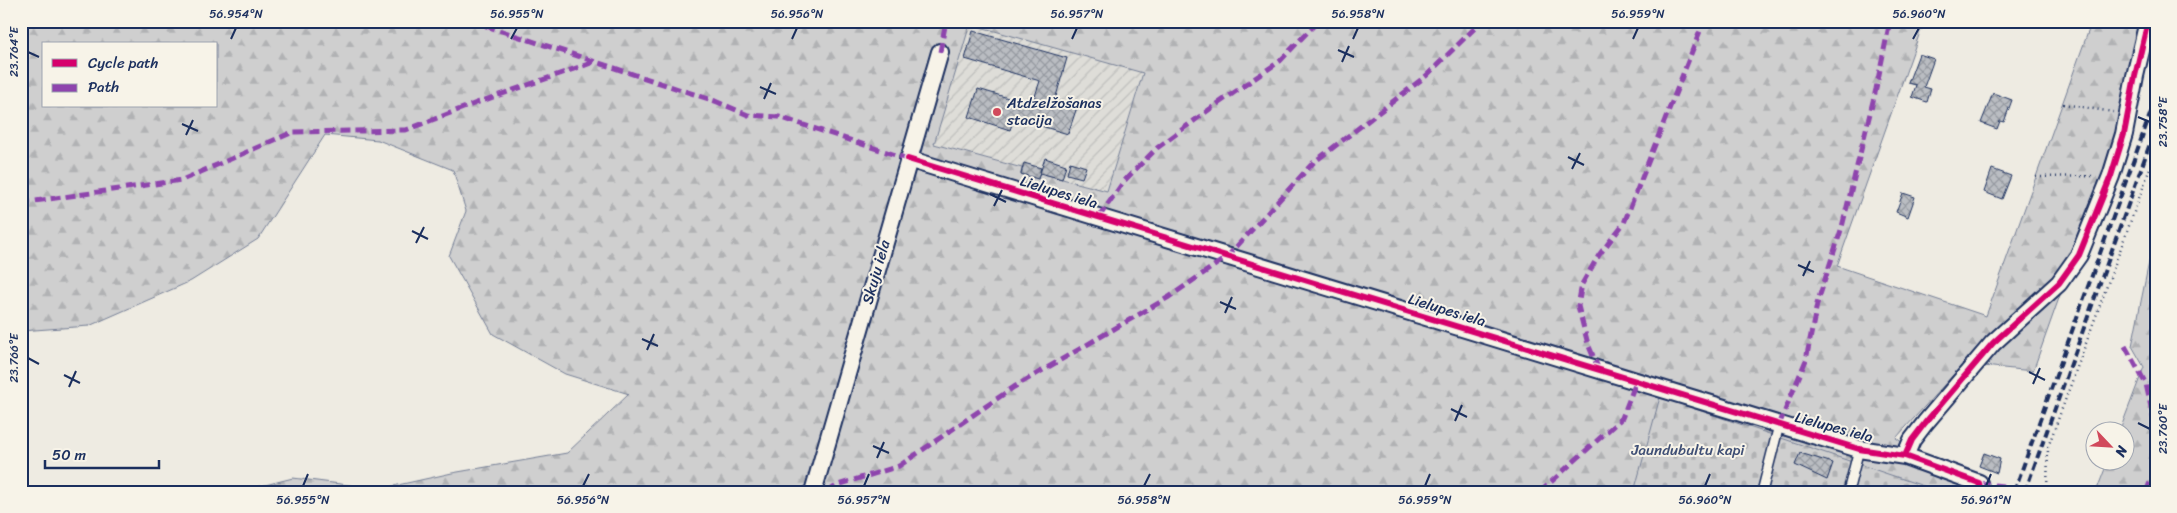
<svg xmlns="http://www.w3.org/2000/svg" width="2177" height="513" font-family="Sriracha,sans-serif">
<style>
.industrial{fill:url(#industrial-furrows)}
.forest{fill:url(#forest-firs);stroke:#757f96;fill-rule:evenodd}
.cemetery{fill:url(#cemetery-stones);stroke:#757f96}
.building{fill:url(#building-cross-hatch);stroke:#1b2f5e}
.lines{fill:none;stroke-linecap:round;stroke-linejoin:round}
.lane-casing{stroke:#1b2f5e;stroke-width:12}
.street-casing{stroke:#1b2f5e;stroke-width:20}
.path{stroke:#1b2f5e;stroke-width:2.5;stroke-dasharray:1 4;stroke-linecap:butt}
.lane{stroke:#f7f3e8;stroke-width:9}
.street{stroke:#f7f3e8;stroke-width:16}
.rail{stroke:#1b2f5e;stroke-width:4;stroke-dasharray:8 4;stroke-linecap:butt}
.quiet{stroke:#8e44ad;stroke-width:5;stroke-dasharray:10 5;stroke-linecap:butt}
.cycleway-casing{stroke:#f7f3e8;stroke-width:9}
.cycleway{stroke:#d6006c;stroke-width:6}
.ticks{fill:none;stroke:#1b2f5e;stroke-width:2}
.poi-dot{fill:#d1495b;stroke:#f7f3e8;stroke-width:2}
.labels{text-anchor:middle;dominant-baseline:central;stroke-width:4;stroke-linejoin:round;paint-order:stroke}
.poi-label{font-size:15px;fill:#1b2f5e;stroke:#f7f3e8;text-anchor:start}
.street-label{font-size:15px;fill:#1b2f5e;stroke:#f7f3e8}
.park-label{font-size:15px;fill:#3f4f75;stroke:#f7f3e8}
.neatline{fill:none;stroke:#1b2f5e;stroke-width:2}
.ticks-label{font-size:12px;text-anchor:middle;fill:#1b2f5e}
</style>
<defs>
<pattern id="industrial-furrows" width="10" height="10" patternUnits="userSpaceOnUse" patternTransform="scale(1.25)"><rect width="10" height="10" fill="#deddd8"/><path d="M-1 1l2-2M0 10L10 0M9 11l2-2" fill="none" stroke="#bebebc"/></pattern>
<pattern id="forest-firs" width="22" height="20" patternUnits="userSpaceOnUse" patternTransform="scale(1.25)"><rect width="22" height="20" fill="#cfcfcf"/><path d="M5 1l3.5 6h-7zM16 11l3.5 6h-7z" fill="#b1b2b4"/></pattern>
<pattern id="cemetery-stones" width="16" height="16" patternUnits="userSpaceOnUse" patternTransform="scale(1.25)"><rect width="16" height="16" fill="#cfcfcf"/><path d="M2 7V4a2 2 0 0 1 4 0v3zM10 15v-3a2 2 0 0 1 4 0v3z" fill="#b1b2b4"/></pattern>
<pattern id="building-cross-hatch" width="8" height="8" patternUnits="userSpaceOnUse" patternTransform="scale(1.25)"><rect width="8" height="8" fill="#babdc2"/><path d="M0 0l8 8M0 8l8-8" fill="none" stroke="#969aa1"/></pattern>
</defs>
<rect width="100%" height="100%" fill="#eeebe2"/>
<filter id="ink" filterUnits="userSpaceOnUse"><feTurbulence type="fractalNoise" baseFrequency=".02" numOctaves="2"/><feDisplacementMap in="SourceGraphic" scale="10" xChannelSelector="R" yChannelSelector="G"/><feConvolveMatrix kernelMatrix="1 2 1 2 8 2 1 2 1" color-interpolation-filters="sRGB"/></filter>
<g filter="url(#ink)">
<!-- industrial -->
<path class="industrial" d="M 969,23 L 1143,72 L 1107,191 L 1040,173 L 1038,179 L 1021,174 L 1022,168 L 934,144 Z"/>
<!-- forest -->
<path class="forest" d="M 21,21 L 1924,21 L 1837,266 L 1986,316 L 2092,21 L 2156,21 L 2156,26 L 2033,371 L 1963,364 L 1896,438 L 1974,492 L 237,492 L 293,478 L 380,489 L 452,473 L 567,453 L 629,394 L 565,374 L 493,334 L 449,256 L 466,211 L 453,170 L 378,140 L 325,135 L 258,239 L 191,281 L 89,326 L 21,331 ZM 970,24 L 1143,73 L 1107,191 L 1040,173 L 1038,179 L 1021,174 L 1022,168 L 934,144 ZM 44,44 L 216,44 L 216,106 L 44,106 Z
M 2156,242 L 2156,492 L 2096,492 L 2108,461 L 2124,460 L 2124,430 L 2120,430 L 2144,367 L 2132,346 L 2149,262 Z"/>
<!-- cemetery -->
<path class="cemetery" d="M 1660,397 L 1941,492 L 1634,492 Z"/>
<!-- building -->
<path class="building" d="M 973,31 L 1067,58 L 1055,100 L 1077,107 L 1068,134 L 1014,118 L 1010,130 L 969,117 L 978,89 L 1032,105 L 1040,81 L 965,59 Z
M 1919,54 L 1934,59 L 1924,87 L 1931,89 L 1927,102 L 1912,97 L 1916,85 L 1908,83 Z
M 1993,93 L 2012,100 L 2004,122 L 2000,121 L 1997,129 L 1981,123 Z
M 1045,158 L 1066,165 L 1062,179 L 1040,173 Z
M 1070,162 L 1086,167 L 1082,178 L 1067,174 Z
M 1024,163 L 1041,168 L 1038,179 L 1021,174 Z
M 1992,169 L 2011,176 L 2002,199 L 1984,192 Z
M 1903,193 L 1915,197 L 1908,217 L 1896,212 Z
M 1800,453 L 1833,463 L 1827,480 L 1795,465 Z
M 1984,453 L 2000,459 L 1997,473 L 1979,466 Z"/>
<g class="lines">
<defs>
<path id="lane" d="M 1762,492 L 1779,425
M 1848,492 L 1859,449"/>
<path id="street" d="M 908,159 L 1859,449 L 1905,456 L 1979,483 L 1981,492
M 1905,456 L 1912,440 L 1925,423 L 1993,343 L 2059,283 L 2079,255 L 2111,176 L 2124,134 L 2135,76 L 2148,21
M 813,492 L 940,52"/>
</defs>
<!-- lane casing -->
<use href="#lane" class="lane-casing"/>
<!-- street casing -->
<use href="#street" class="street-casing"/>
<!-- path -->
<path class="path" d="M 2063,104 L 2113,112
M 2036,177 L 2095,176
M 2003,486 L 2023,492
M 2047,492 L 2048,447 L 2156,152"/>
<!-- lane -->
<use href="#lane" class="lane"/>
<!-- street -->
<use href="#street" class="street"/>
<!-- rail -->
<path class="rail" d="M 2014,492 L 2156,98
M 2025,492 L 2156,127"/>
<!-- quiet -->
<path class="quiet" d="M 471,21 L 715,101 L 748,115 L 779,117 L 908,159
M 940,52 L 946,21
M 21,203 L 182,180 L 293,132 L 406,130 L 479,102 L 594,62
M 1099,217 L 1124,181 L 1157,148 L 1210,109 L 1280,61 L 1318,21
M 2125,346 L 2146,384 L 2154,421
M 1599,370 L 1588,344 L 1578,306 L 1582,284 L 1599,255 L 1624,223 L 1704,21
M 2156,417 L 2156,432
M 1779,425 L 1806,360 L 1817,304 L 1842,227 L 1876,89 L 1890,21
M 1979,483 L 2003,486
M 827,492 L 838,485 L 899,466 L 1014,387 L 1169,297 L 1227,257 L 1313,163 L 1426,76 L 1482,21
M 1540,492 L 1622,418 L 1636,382
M 2146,492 L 2156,468"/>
<defs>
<path id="cycleway" d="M 908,159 L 1859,449 L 1905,456 L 1979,483 L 1981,492
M 1905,456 L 1912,440 L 1925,423 L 1993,343 L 2059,283 L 2079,255 L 2111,176 L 2124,134 L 2135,76 L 2148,21"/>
</defs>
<!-- cycleway casing -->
<use href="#cycleway" class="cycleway-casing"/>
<!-- cycleway -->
<use href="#cycleway" class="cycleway"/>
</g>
</g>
<!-- ticks -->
<path class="ticks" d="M 231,39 L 236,28M 511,39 L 517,28M 792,39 L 797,28M 1072,39 L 1077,28M 1353,39 L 1358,28M 1633,39 L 1638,28M 1913,39 L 1919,28M 1338,50 L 1354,57M 28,52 L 39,57M 1342,62 L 1349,46M 760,87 L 776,94M 764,99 L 771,83M 2138,117 L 2150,122M 182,124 L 198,131M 186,135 L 193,120M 1568,157 L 1584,165M 1572,169 L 1580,153M 990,194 L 1006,202M 994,206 L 1002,190M 412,231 L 428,239M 416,243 L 424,227M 1798,265 L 1814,272M 1803,276 L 1810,261M 1220,302 L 1236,309M 1225,313 L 1232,297M 642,339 L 658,346M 647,350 L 654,334M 28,358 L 39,364M 2029,372 L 2045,380M 64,375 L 80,383M 2033,384 L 2040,368M 69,387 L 76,371M 1451,409 L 1467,417M 1455,421 L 1462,405M 2138,423 L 2150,429M 873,446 L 889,453M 877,458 L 884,442M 303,486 L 308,474M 583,486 L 589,474M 864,486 L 869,474M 1144,486 L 1150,474M 1425,486 L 1430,474M 1705,486 L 1710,474M 1986,486 L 1991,474"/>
<!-- markers -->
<circle class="poi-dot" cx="997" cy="112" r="5"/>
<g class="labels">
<!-- poi labels -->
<g class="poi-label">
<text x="1007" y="103">Atdzelžošanas<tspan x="1007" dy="17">stacija</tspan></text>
</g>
<!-- street labels -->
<g class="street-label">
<text transform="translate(1059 192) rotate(17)">Lielupes iela</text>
<text transform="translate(876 272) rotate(-74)">Skuju iela</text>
<text transform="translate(1447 310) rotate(17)">Lielupes iela</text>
<text transform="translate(1834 427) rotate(15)">Lielupes iela</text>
</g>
<!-- park labels -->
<g class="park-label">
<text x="1688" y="450">Jaundubultu kapi</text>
</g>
</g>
<!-- margin -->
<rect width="2177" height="513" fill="none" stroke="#f7f3e8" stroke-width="55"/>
<!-- legend -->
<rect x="42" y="42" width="175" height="65" fill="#f7f3e8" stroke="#9fa5b1"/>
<rect x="52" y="59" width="25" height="8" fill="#d6006c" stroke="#9fa5b1"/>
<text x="88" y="68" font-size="15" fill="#1b2f5e">Cycle path</text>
<rect x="52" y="84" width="25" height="8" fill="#8e44ad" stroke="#9fa5b1"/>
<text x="88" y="92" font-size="15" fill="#1b2f5e">Path</text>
<!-- north arrow -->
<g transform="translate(2110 446) rotate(115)"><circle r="24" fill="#f7f3e8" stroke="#9fa5b1"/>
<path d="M0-4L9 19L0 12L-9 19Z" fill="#d1495b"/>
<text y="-8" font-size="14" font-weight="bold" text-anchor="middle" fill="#1b2f5e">N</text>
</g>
<!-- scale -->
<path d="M45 460v8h114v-8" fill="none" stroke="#1b2f5e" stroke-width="2.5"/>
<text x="52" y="460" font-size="15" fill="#1b2f5e" stroke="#f7f3e8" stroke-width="4" paint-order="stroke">50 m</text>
<rect x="28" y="28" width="2122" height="458" class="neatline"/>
<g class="ticks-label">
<text x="236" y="18">56.954°N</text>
<text x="517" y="18">56.955°N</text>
<text x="797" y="18">56.956°N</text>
<text x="1077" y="18">56.957°N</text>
<text x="1358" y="18">56.958°N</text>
<text x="1638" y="18">56.959°N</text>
<text x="1919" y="18">56.960°N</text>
<text transform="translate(14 52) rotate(-90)" y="4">23.764°E</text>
<text transform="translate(2163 122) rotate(-90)" y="4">23.758°E</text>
<text transform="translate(14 358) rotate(-90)" y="4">23.766°E</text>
<text transform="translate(2163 429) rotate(-90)" y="4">23.760°E</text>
<text x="303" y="504">56.955°N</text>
<text x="583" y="504">56.956°N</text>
<text x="864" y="504">56.957°N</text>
<text x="1144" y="504">56.958°N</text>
<text x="1425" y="504">56.959°N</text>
<text x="1705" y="504">56.960°N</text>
<text x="1986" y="504">56.961°N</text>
</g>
</svg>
